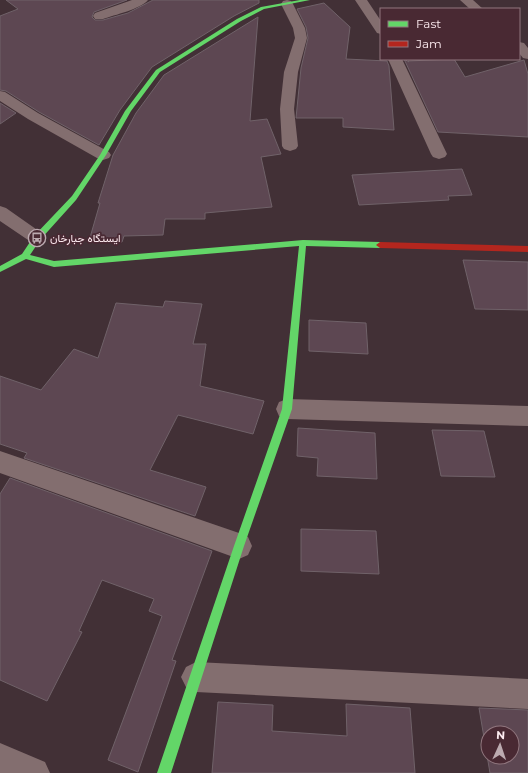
<svg xmlns="http://www.w3.org/2000/svg" width="528" height="773" font-family="Montserrat,Vazirmatn,sans-serif">
<style>
.building{fill:#5d4752;stroke:#706269;fill-rule:evenodd}
.lines{fill:none;stroke-linecap:round;stroke-linejoin:round}
.street{fill:#836e6f;fill-rule:evenodd}
.fast{fill:#63d668;fill-rule:evenodd}
.jam{fill:#b3261e;fill-rule:evenodd}
.labels{text-anchor:middle;dominant-baseline:central;stroke-width:3.5;stroke-linejoin:round;paint-order:stroke}
.poi-label{font-size:11px;fill:#feecf1;stroke:#492933;text-anchor:start}
</style>
<rect width="100%" height="100%" fill="#423036"/>
<!-- building -->
<path class="building" d="M 6,0 L 127,0 L 94,12 L 92,17 L 95,20 L 103,20 L 128,13 L 153,0 L 259,0 L 259,3 L 234,16 L 152,67 L 120,110 L 99,145 L 39,112 L 6,91 L 0,90 L 0,16 L 18,9 Z
M 324,3 L 350,27 L 346,59 L 387,61 L 389,66 L 394,130 L 343,127 L 343,118 L 296,118 L 301,68 L 308,38 L 306,27 L 297,9 Z
M 258,17 L 250,121 L 267,119 L 281,154 L 261,157 L 272,207 L 205,213 L 205,219 L 165,219 L 163,235 L 124,236 L 122,242 L 89,241 L 100,203 L 98,203 L 113,155 L 136,113 L 164,75 Z
M 404,59 L 409,62 L 408,61 L 454,59 L 465,77 L 524,60 L 528,74 L 528,137 L 438,132 Z
M 0,103 L 16,113 L 0,124 Z
M 462,169 L 472,195 L 448,196 L 449,200 L 359,205 L 352,175 Z
M 463,260 L 528,262 L 528,310 L 475,309 Z
M 165,301 L 202,304 L 193,344 L 206,344 L 200,386 L 264,401 L 253,434 L 178,415 L 150,470 L 206,487 L 195,516 L 24,458 L 27,453 L 0,444 L 0,376 L 41,390 L 74,349 L 98,358 L 116,303 L 163,307 Z
M 309,320 L 366,323 L 368,354 L 309,351 Z
M 298,428 L 375,433 L 377,479 L 317,476 L 318,458 L 297,456 Z
M 432,430 L 484,431 L 495,477 L 441,476 Z
M 10,478 L 212,551 L 172,660 L 176,661 L 138,772 L 108,760 L 162,616 L 149,611 L 154,599 L 102,580 L 79,631 L 82,632 L 47,701 L 0,680 L 0,494 Z
M 301,529 L 376,531 L 379,574 L 301,571 Z
M 218,702 L 273,705 L 272,731 L 347,736 L 346,704 L 410,708 L 415,773 L 212,773 Z
M 479,708 L 528,710 L 528,773 L 490,773 ZM 488,733 L 512,733 L 512,757 L 488,757 Z"/>
<g class="lines">
<!-- street -->
<path class="street" d="M 132,0 L 148,0 C 141,9 114,15 103,19 L 95,19 L 93,16 L 95,13 Z
M 287,0 L 291,1 L 293,4 L 305,28 L 307,38 L 298,72 L 294,109 L 298,146 L 296,149 L 290,151 L 284,149 L 282,146 L 280,109 L 284,72 L 295,38 L 293,28 L 281,4 L 283,1 Z
M 355,0 L 367,0 L 381,21 L 381,34 L 377,33 Z
M 460,0 L 473,0 L 483,9 L 470,9 Z
M 519,42 L 524,43 L 528,48 L 528,59 L 523,58 L 519,53 Z
M 388,59 L 402,59 L 447,154 L 445,157 L 439,159 L 433,157 L 431,154 Z
M 0,91 L 5,92 L 38,113 L 109,152 L 111,155 L 109,158 L 103,160 L 97,158 L 28,119 L 0,101 Z
M 0,206 L 6,208 L 43,234 L 46,238 L 43,242 L 37,244 L 31,242 L 0,221 Z
M 287,399 L 528,406 L 528,426 L 287,419 L 279,416 L 276,409 L 279,402 Z
M 0,451 L 239,533 L 248,537 L 252,546 L 248,555 L 239,559 L 0,473 Z
M 196,662 L 528,679 L 528,709 L 196,692 L 186,687 L 181,677 L 186,667 Z
M 0,743 L 45,762 L 50,773 L 0,773 Z"/>
<!-- fast -->
<path class="fast" d="M 300,0 L 310,0 L 264,9 L 241,21 L 160,72 L 131,111 L 106,155 L 76,200 L 40,240 L 30,255 L 54,261 L 303,240 L 380,242 L 384,245 L 380,248 L 306,246 L 292,409 L 244,546 L 171,773 L 157,773 L 234,546 L 282,409 L 299,246 L 54,267 L 26,259 L 0,272 L 0,266 L 22,254 L 34,236 L 72,196 L 100,155 L 125,111 L 156,70 L 237,19 L 261,7 Z"/>
<!-- jam -->
<path class="jam" d="M 380,242 L 528,246 L 528,252 L 380,248 L 376,245 Z"/>
</g>
<!-- icons -->
<defs>
<symbol id="bus-ring" viewBox="-11 -11 22 22"><circle r="9.5" fill="#492933" stroke="#bcaab0" stroke-width="1.5"/><path d="M-5-6H5V4H4V6H2V4H-2V6H-4V4H-5ZM-3.5-4V0h7V-4ZM-3.5 1.2v1.5H-2V1.2ZM2 1.2v1.5H3.5V1.2Z" fill="#bcaab0"/></symbol>
</defs>
<g fill-rule="evenodd">
<use href="#bus-ring" x="27" y="228" width="20" height="20"/>
</g>
<g class="labels">
<!-- poi labels -->
<g class="poi-label">
<text x="50" y="238">ایستگاه جبارخان</text>
</g>
</g>
<!-- legend -->
<rect x="380" y="8" width="140" height="52" fill="#492933" stroke="#91777f"/>
<rect x="388" y="21" width="20" height="6" fill="#63d668" stroke="#91777f"/>
<text x="416" y="28" font-size="12" fill="#feecf1">Fast</text>
<rect x="388" y="41" width="20" height="6" fill="#b3261e" stroke="#91777f"/>
<text x="416" y="48" font-size="12" fill="#feecf1">Jam</text>
<!-- north arrow -->
<g transform="translate(500 745) rotate(3)"><circle r="19" fill="#492933" stroke="#91777f"/>
<path d="M0-3L7 15L0 10L-7 15Z" fill="#bcaab0"/>
<text y="-6" font-size="11" font-weight="bold" text-anchor="middle" fill="#feecf1">N</text>
</g>
</svg>
